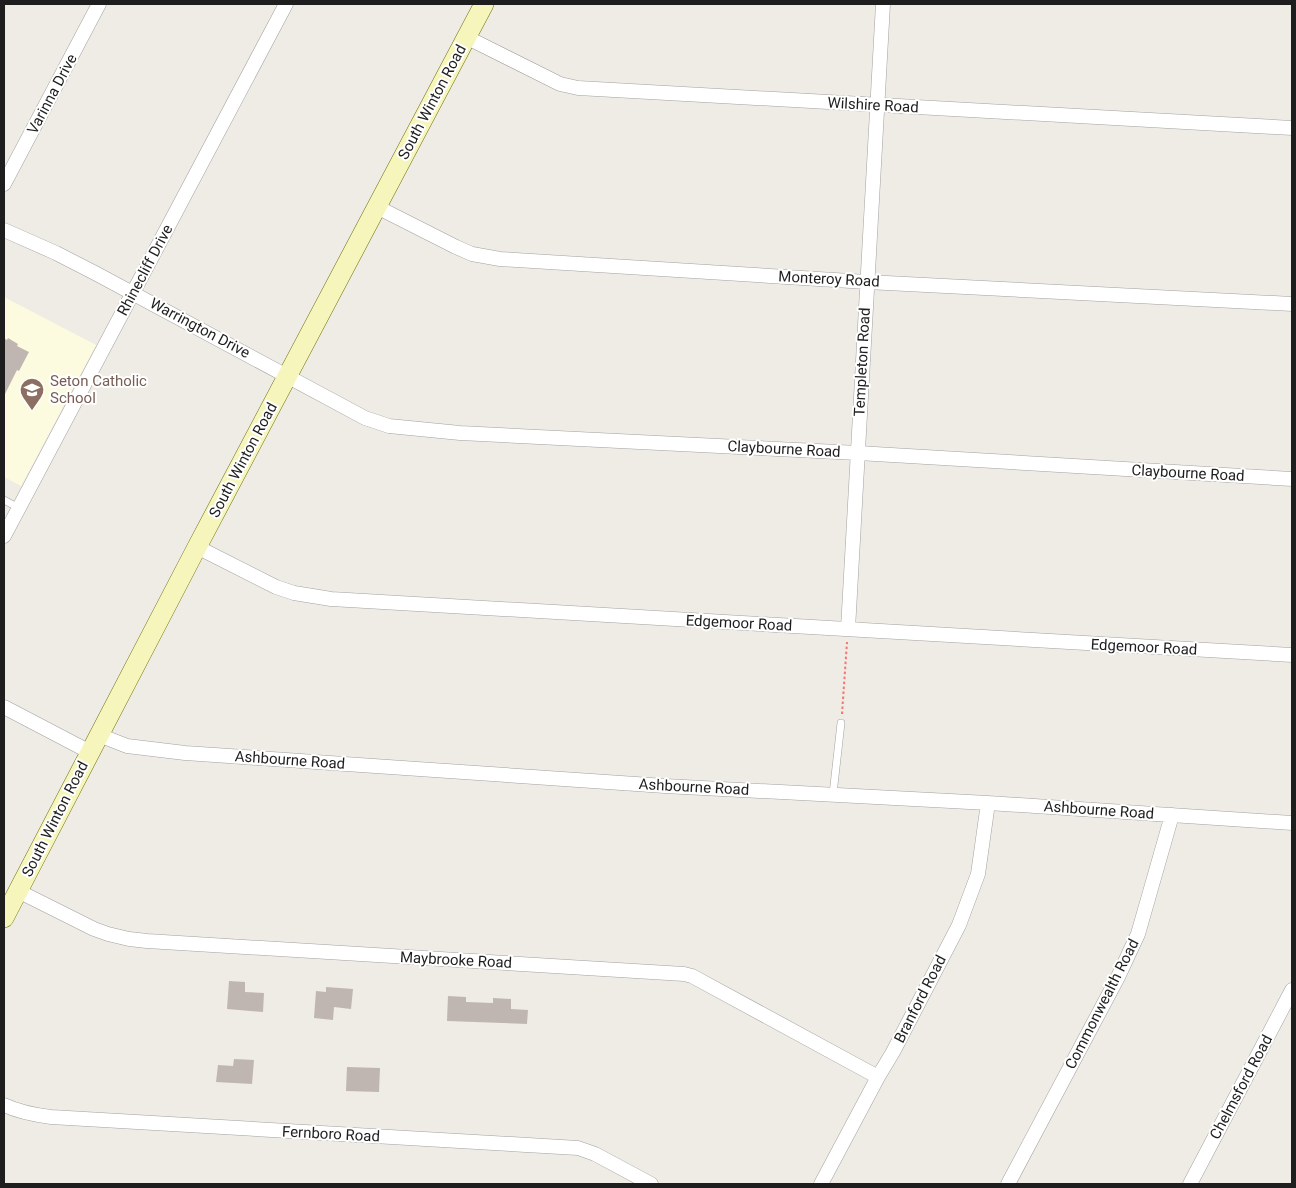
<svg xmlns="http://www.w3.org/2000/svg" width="1296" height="1188" font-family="Roboto,sans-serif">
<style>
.education{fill:#fdfbdf}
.building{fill:#bfb6b1}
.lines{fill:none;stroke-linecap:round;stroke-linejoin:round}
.service-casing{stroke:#a2a2a2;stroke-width:8}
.minor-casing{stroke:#a2a2a2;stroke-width:15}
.secondary-casing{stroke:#6c710a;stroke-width:20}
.path{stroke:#f37671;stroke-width:2;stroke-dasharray:2.5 2.5;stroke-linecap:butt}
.service{stroke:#fff;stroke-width:7}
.minor{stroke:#fff;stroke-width:14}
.secondary{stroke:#f6f5bb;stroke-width:19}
.labels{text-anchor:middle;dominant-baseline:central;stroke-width:4;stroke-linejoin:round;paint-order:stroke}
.street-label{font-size:15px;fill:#1e1e1e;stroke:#fff}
.education-label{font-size:15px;fill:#785e54;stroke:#fff;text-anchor:start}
</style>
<rect width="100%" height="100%" fill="#efebe5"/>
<!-- education -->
<path class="education" d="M 4,297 L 96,345 L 21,486 L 4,477 Z"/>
<!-- building -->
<path class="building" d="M 4,338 L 7,340 L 8,338 L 18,344 L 17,346 L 29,352 L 19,371 L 17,370 L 4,396 Z
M 229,981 L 245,982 L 245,992 L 264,993 L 263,1012 L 227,1009 Z
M 326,987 L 353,989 L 351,1009 L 334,1007 L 333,1020 L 314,1018 L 316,991 L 326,992 Z
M 448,996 L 466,997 L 466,1002 L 493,1003 L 493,998 L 511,999 L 511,1009 L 528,1010 L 527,1024 L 447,1021 Z
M 234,1059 L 254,1060 L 252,1084 L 216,1082 L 218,1065 L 233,1066 Z
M 347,1067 L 380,1068 L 379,1092 L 346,1091 Z"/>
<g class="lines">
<defs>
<path id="service" d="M 4,500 L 19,508
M 833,794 L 841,723"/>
<path id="minor" d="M 466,37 L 560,84 L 578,88 L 1292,128
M 4,184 L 99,4
M 377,207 L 456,247 L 472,254 L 500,259 L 867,282 L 1292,304
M 4,230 L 56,253 L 95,273 L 365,418 L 389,426 L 460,433 L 858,453 L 1292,479
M 4,536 L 286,4
M 197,547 L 276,587 L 294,593 L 331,599 L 1292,655
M 848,629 L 883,4
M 4,707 L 90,752
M 99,735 L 127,746 L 185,753 L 665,786 L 988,803 L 1292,823
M 18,891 L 94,929 L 108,934 L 129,939 L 147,941 L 684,974 L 692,976 L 878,1077
M 4,1105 C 19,1112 35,1115 51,1117 L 578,1148 L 595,1154 L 651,1184
M 821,1184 L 878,1077 L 893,1052 L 959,925 L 978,874 L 988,803
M 1008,1184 L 1118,977 L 1138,934 L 1172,815
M 1190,1184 L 1292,990"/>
<path id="secondary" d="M 4,918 L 197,547 L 484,4"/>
</defs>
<!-- service casing -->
<use href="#service" class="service-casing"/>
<!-- minor casing -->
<use href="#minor" class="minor-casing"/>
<!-- secondary casing -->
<use href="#secondary" class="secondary-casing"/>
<!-- path -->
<path class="path" d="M 842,714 L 847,642"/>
<!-- service -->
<use href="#service" class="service"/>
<!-- minor -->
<use href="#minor" class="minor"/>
<!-- secondary -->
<use href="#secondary" class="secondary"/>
</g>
<!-- icons -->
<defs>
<symbol id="school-pin" viewBox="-11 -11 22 30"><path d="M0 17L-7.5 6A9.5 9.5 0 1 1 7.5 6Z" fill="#8d6e63" stroke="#fff"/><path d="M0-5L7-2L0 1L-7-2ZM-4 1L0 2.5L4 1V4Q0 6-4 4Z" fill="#fff"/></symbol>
</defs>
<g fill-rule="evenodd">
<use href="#school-pin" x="18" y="376" width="28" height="38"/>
</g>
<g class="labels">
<!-- street labels -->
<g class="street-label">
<text transform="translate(52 94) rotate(-62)">Varinna Drive</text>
<text transform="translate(432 102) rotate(-62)">South Winton Road</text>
<text transform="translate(873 105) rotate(3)">Wilshire Road</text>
<text transform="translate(145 270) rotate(-62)">Rhinecliff Drive</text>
<text transform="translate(829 279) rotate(3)">Monteroy Road</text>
<text transform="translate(200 328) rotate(28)">Warrington Drive</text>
<text transform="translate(862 362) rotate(-87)">Templeton Road</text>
<text transform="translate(784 449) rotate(3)">Claybourne Road</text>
<text transform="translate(243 460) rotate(-62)">South Winton Road</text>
<text transform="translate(1188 473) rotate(3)">Claybourne Road</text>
<text transform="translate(739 623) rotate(3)">Edgemoor Road</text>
<text transform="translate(1144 647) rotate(3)">Edgemoor Road</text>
<text transform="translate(290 760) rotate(4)">Ashbourne Road</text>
<text transform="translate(694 787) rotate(3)">Ashbourne Road</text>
<text transform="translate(1099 810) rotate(4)">Ashbourne Road</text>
<text transform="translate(55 819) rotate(-63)">South Winton Road</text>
<text transform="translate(456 960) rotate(3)">Maybrooke Road</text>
<text transform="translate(920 999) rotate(-63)">Branford Road</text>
<text transform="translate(1102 1004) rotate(-63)">Commonwealth Road</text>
<text transform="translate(1241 1087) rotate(-62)">Chelmsford Road</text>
<text transform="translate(331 1134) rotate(3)">Fernboro Road</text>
</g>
<!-- education labels -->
<g class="education-label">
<text x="50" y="381">Seton Catholic<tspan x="50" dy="17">School</tspan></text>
</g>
</g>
<!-- border -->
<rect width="1296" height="1188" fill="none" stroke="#1e1e1e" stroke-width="10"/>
</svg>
